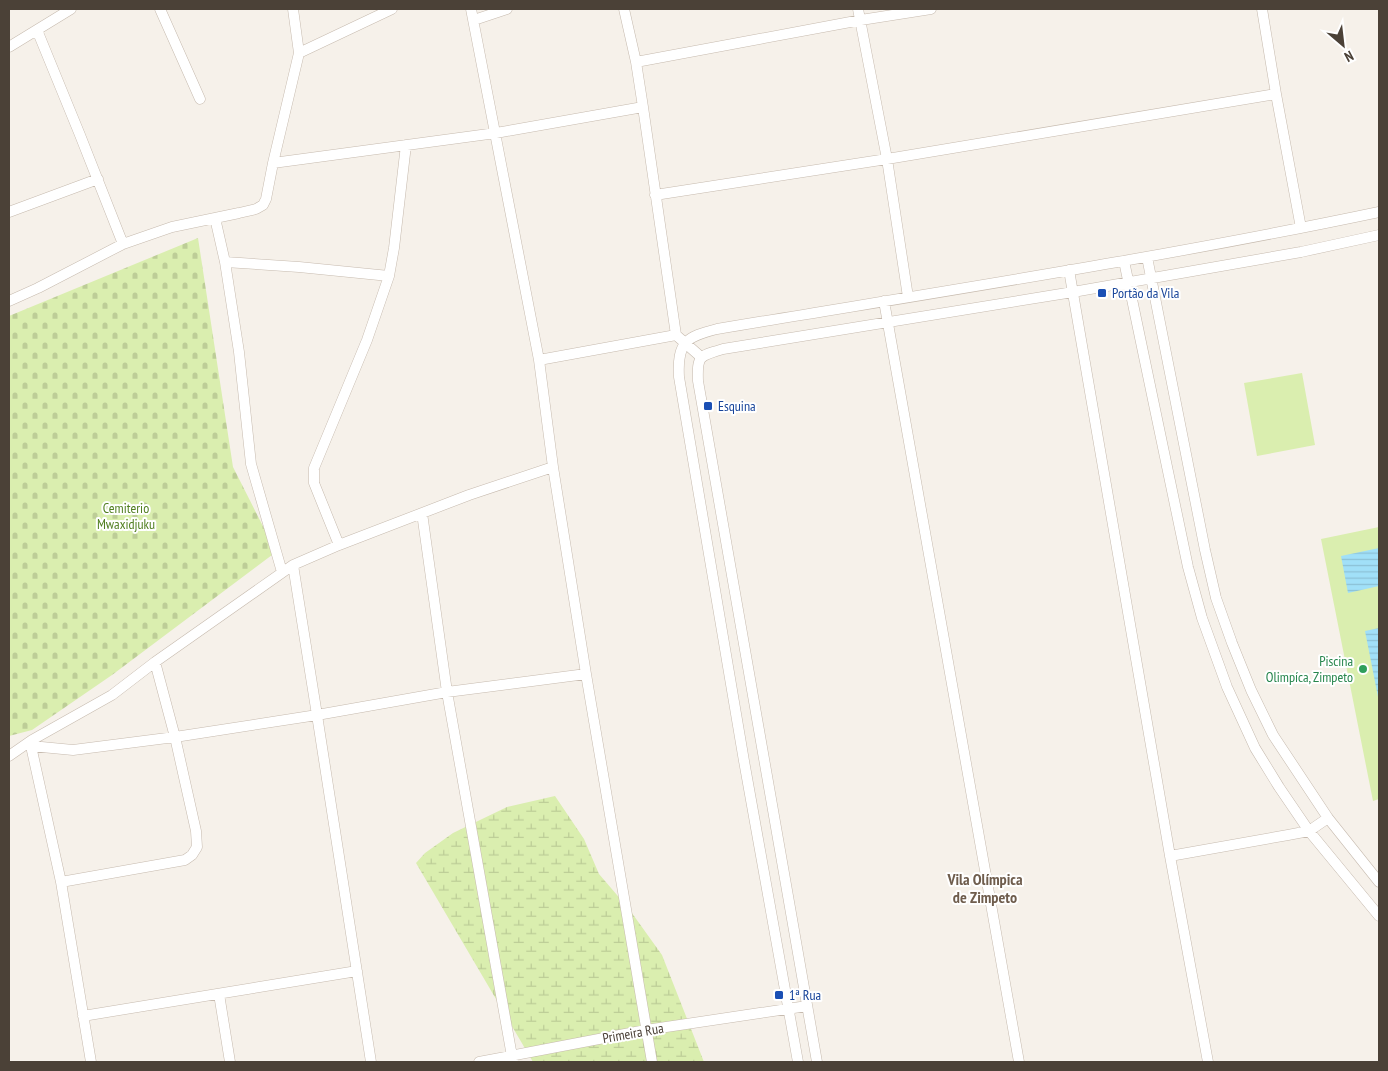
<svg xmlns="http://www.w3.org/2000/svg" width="1388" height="1071" font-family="'PT Sans Narrow',sans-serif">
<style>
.green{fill:#daeeaf}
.wetland{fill:url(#wetland-marsh)}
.cemetery{fill:url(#cemetery-stones)}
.water{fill:url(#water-rules)}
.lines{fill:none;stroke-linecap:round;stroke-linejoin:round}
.minor-casing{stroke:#c6baae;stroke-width:11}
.minor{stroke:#fff;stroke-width:10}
.transit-dot{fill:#1a4fb4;stroke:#fff;stroke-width:2}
.leisure-dot{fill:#2e9e5b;stroke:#fff;stroke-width:2}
.labels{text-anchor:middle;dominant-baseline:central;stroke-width:4;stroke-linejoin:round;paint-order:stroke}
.transit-label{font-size:14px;fill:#164399;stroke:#fff;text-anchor:start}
.park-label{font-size:14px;fill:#517f21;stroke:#fff}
.leisure-label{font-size:14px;fill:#27864d;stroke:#fff;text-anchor:end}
.street-label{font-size:14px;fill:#4b4137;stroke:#fff}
.quarter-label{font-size:16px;font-weight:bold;fill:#6f5d4d;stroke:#fff}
</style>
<defs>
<pattern id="wetland-marsh" width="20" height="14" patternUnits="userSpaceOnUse" patternTransform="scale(1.25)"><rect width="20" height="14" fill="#daeeaf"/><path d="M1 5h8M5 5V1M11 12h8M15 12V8" fill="none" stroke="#bdcd97"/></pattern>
<pattern id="cemetery-stones" width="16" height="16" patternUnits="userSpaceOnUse" patternTransform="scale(1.25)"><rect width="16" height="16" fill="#daeeaf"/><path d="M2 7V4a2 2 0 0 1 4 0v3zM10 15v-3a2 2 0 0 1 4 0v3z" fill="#bdcd97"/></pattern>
<pattern id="water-rules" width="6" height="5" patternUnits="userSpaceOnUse" patternTransform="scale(1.25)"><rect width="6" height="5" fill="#a1e0f8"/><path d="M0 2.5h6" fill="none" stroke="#8cc1d5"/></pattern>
</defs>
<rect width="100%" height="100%" fill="#f6f1ea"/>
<!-- green -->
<path class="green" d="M 1302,373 L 1315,445 L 1257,456 L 1244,383 Z
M 1379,527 L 1379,799 L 1373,801 L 1321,539 Z"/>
<!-- wetland -->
<path class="wetland" d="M 555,796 L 584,839 L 599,874 L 629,909 L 662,955 L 704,1062 L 533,1062 L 416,863 L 425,853 L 453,833 L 507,807 Z"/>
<!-- cemetery -->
<path class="cemetery" d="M 198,238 L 233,467 L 276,552 L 112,675 L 32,730 L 9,736 L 9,316 Z"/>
<!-- water -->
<path class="water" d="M 1379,548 L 1379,586 L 1348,593 L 1341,556 Z
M 1379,628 L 1379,702 L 1365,631 Z"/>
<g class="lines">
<defs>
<path id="minor" d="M 160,9 L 200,99
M 624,9 L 636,62 L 643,107 L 676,335 L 701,357
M 858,9 L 887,159 L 908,297
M 1262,9 L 1276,94 L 1301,228
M 474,20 L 507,9
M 37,30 L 80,135 L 123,244
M 9,47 L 71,9
M 299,53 L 392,9
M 636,62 L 861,20 L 931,9
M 273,163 L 496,133 L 643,107
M 655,195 L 887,159 L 1276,94
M 9,212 L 98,179
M 215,218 L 225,262 L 239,352 L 251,464 L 282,572
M 1147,257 L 1205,550 L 1216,598 L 1232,643 L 1251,690 L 1273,735 L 1328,818 L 1379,882
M 1124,261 L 1188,567 L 1202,618 L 1227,687 L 1255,748 L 1279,787 L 1309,831 L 1379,916
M 225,262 L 299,267 L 389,276
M 1069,270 L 1170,856 L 1208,1062
M 9,301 L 38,288 L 123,244 L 172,227 L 239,213 L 256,209 L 263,205 L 266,199 L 273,163 L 299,53 L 293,9
M 884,301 L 1019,1062
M 539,360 L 676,335
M 553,467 L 586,674 L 652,1062
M 422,513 L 447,692 L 513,1062
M 339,545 L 314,483 L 314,468 L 367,340 L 389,276 L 394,248 L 406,145
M 32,741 L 31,746 L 61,882 L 91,1062
M 31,746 L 73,750 L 175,737 L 317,715 L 293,565
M 9,756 L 32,740 L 112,695 L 155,662 L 293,565 L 339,545 L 469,495 L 553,467 L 539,360 L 471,9
M 1170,856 L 1288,835 L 1309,831 L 1328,818
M 61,882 L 185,860 L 192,855 L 197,847 L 196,831 L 175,737 L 155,662
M 219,994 L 230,1062
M 83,1016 L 357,971
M 371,1062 L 317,715 L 447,692 L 586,674
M 479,1062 L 646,1030 L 807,1006
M 798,1062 L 744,761 L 679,377 C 677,342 686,337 717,329 C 938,292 1160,258 1379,212
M 817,1062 L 698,381 C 697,356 699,356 723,349 L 1073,292 L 1301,252 L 1379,235"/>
</defs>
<!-- minor casing -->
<use href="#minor" class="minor-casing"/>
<!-- minor -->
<use href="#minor" class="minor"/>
</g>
<!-- markers -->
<g class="transit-dot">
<rect x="1097" y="288" width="10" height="10" rx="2.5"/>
<rect x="703" y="401" width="10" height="10" rx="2.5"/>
<rect x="774" y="990" width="10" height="10" rx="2.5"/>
</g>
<circle class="leisure-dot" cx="1363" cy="669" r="5"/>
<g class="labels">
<!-- transit labels -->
<g class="transit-label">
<text x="1112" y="293">Portão da Vila</text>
<text x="718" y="406">Esquina</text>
<text x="789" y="995">1ª Rua</text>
</g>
<!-- park labels -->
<g class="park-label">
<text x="126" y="508">Cemiterio<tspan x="126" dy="16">Mwaxidjuku</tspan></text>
</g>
<!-- leisure labels -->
<g class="leisure-label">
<text x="1353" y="661">Piscina<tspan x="1353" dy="16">Olimpíca, Zimpeto</tspan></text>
</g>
<!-- street labels -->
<g class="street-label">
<text transform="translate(633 1033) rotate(-10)">Primeira Rua</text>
</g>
<!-- quarter labels -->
<g class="quarter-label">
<text x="985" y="879">Vila Olímpica<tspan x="985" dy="18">de Zimpeto</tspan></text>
</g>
</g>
<!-- border -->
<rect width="1388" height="1071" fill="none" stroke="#4b4137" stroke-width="20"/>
<!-- north arrow -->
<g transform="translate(1343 45) rotate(152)" stroke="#ffffff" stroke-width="4" paint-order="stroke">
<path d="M0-4L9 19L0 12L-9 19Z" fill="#4b4137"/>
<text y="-8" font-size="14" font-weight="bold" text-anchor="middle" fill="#4b4137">N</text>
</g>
</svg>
